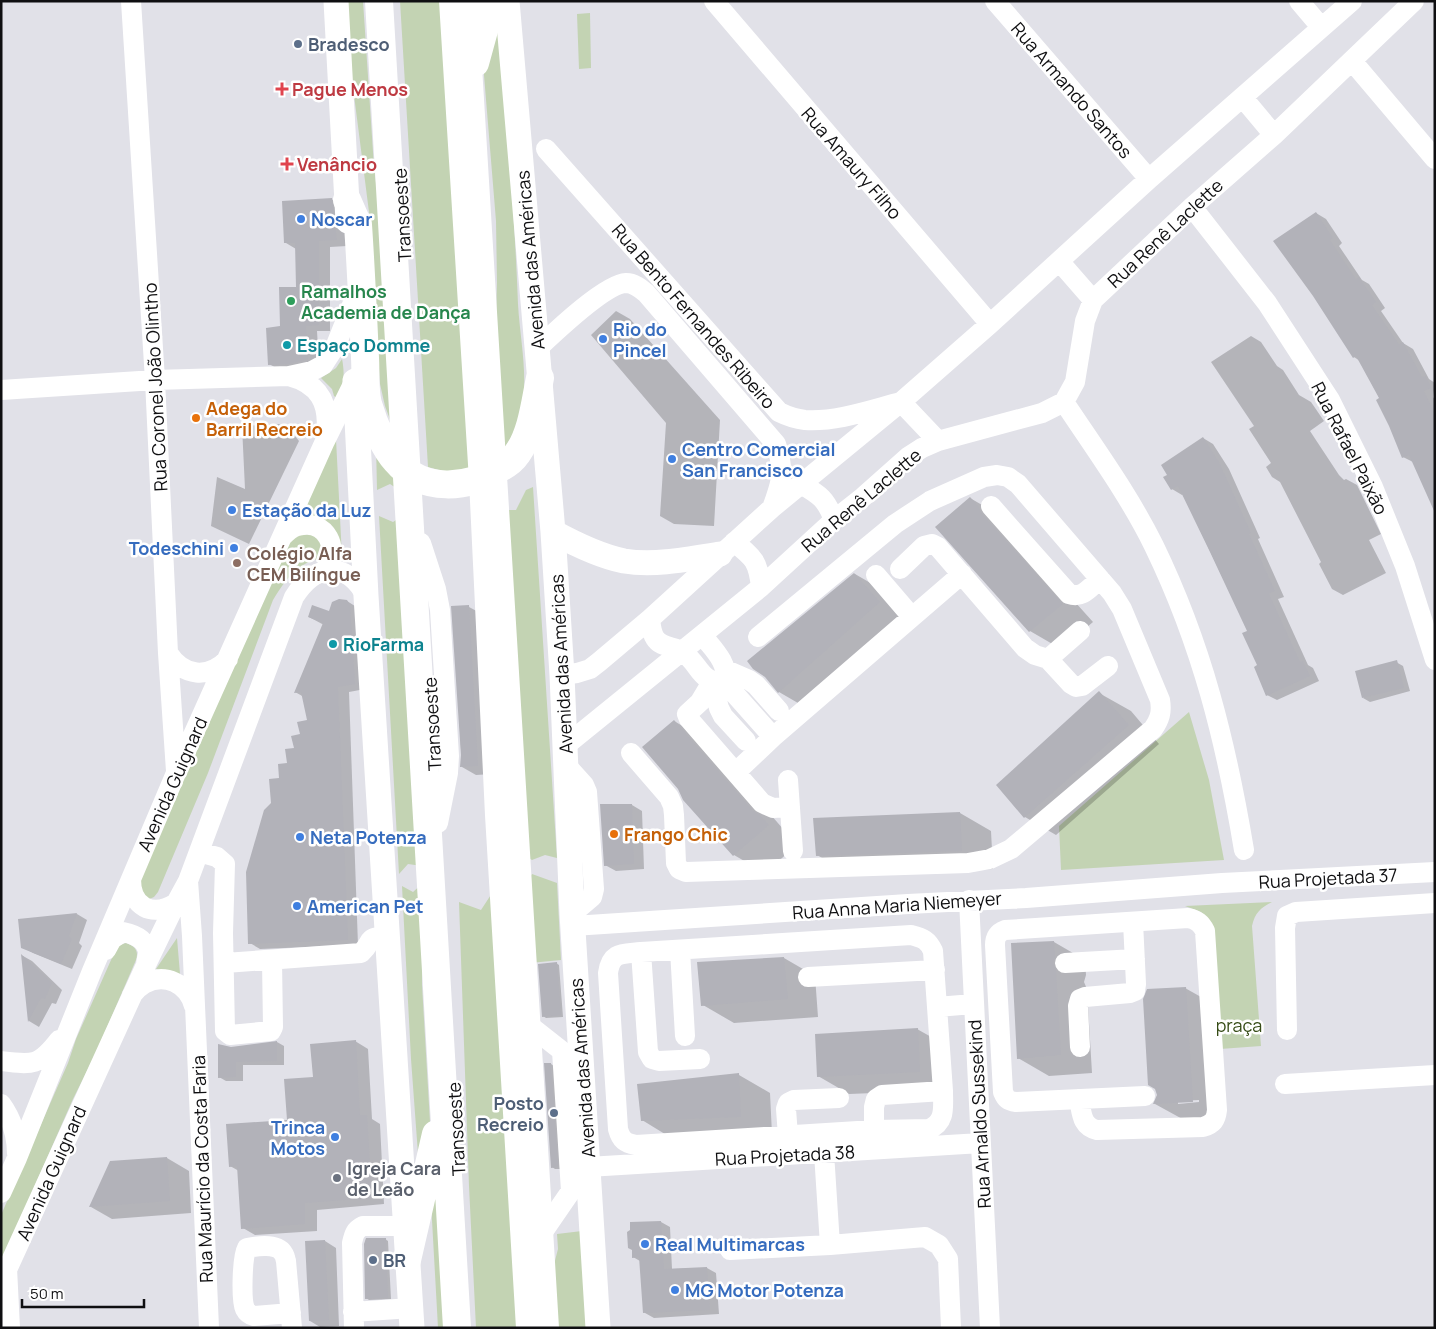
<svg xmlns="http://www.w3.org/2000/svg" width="1436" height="1329" font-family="Manrope,sans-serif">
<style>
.green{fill:#c3d3b3}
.shadow{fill:#0003;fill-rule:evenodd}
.building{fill:#b2b2b9}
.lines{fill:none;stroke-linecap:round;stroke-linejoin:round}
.minor{stroke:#fff;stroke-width:20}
.major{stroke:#fff;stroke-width:25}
.highway{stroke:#fff;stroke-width:28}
.service-dot{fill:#5c6f8a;stroke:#fff;stroke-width:2}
.health-dot{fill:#e0444e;stroke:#fff;stroke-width:2}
.shop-dot{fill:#3f7fe0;stroke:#fff;stroke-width:2}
.leisure-dot{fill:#2e9e5b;stroke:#fff;stroke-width:2}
.culture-dot{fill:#0f9aa8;stroke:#fff;stroke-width:2}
.food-dot{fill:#e8710a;stroke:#fff;stroke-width:2}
.education-dot{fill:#8d6e63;stroke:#fff;stroke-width:2}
.worship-dot{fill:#6b7280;stroke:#fff;stroke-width:2}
.labels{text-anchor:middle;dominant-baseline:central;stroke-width:5;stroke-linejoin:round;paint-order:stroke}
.service-label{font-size:18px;font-weight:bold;fill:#4e5e75;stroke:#fff;text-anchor:start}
.health-label{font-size:18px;font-weight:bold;fill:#be3a42;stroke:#fff;text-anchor:start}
.street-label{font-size:18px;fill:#0f0f11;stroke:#fff}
.shop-label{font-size:18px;font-weight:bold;fill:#366cbe;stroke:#fff;text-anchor:start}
.leisure-label{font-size:18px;font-weight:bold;fill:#27864d;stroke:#fff;text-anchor:start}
.culture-label{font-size:18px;font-weight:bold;fill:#0d838f;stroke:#fff;text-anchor:start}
.food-label{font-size:18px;font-weight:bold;fill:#c56008;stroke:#fff;text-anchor:start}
.education-label{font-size:18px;font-weight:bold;fill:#785e54;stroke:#fff;text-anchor:start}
.park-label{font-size:18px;fill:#364c16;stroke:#fff}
.worship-label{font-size:18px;font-weight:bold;fill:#5b616d;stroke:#fff;text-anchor:start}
</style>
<rect width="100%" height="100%" fill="#e1e1e8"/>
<!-- green -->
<path class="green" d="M 347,1 L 363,1 L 374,167 L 387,271 L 398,441 L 385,406 L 380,384 L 369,212 L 350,64 Z
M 400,1 L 444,1 L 473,471 L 446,472 L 428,467 Z
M 498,1 C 506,102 514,203 518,304 C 520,340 529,377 521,413 C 518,428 509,441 501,453 L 495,362 L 497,282 L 496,221 L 483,63 Z
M 590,13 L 591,68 L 579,69 L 577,14 Z
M 342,359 C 345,373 344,386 337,398 L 334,396 L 332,389 L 321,378 L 336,368 Z
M 336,439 L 342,557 C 305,555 291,571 273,600 L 208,773 L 158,892 L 154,897 L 147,900 L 137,883 Z
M 376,444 L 402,492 L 390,484 L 377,490 Z
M 533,487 L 557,858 L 545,855 L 532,860 L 524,855 L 506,510 L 516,510 L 526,490 Z
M 379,516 L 393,522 L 402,516 L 422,866 L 408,864 L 399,874 Z
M 1189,712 L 1209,780 L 1224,860 L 1061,870 L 1059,826 Z
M 532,874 L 557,883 L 561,960 L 530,963 L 527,882 Z
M 424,882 L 422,985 L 430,1122 L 418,1154 L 411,1059 L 402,886 L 413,892 Z
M 496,887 L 523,1328 L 476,1328 L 469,1186 L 459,902 L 481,910 Z
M 1272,902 C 1260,908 1255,913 1252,926 L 1261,1046 L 1220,1049 L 1207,918 L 1201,912 L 1185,906 Z
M 177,938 L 180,974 L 156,969 Z
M 126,943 C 135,946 139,951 136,960 L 95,1055 L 73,1099 L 1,1262 L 1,1215 L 68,1063 L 76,1039 L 115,951 L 119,945 Z
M 437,1149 L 448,1328 L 438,1328 L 430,1184 Z
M 582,1231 L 586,1328 L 557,1328 L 551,1276 L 558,1249 L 557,1234 Z"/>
<!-- shadow -->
<path class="shadow" d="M 331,199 L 342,206 L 347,246 L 330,247 L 330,331 L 317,331 L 319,365 L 280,370 L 269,364 L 281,327 L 297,288 L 296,249 L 286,243 Z
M 1316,213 L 1326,219 L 1342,243 L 1339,246 L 1362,280 L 1369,284 L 1385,308 L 1381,311 L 1403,343 L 1413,349 L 1429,379 L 1435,383 L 1433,397 L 1435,400 L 1435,511 L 1413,462 L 1403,457 L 1380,399 L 1360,361 L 1354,357 Z
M 616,311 L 630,319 L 720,420 L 714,526 L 674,524 L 660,516 L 666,423 L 591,335 Z
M 1251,336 L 1261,342 L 1277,366 L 1283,370 L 1299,395 L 1311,402 L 1324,421 L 1310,431 L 1339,475 L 1344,480 L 1346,479 L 1357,485 L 1381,534 L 1369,540 L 1386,573 L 1343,595 L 1332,589 L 1319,564 L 1321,562 L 1280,482 L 1272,477 L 1266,467 L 1271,463 L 1249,429 L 1254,426 L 1211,362 Z
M 279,424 L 290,430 L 299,441 L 249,544 L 211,526 L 217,477 L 245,489 L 242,426 Z
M 1203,438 L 1213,444 L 1229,469 L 1260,538 L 1258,539 L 1284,597 L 1278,599 L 1308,665 L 1313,668 L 1319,681 L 1277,700 L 1267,695 L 1248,631 L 1183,494 L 1182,495 L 1172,489 Z
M 970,498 L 1001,516 L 1013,533 L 1093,622 L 1061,649 L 1030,631 L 937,527 Z
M 855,574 L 886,592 L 910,621 L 810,710 L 779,692 L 766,676 Z
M 347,601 L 358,608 L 365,689 L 349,692 L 358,945 L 260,949 L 250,943 L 273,804 L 280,779 L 309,721 L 304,697 L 295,692 L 324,625 L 309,617 L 329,612 Z
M 469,607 L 484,615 L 492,774 L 476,775 L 462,767 L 453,608 Z
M 1396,662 L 1403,666 L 1410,691 L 1370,702 L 1363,698 Z
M 1099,693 L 1131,711 L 1159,744 L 1056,835 L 1025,817 L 998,785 Z
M 674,721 L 705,739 L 784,830 L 799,843 L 765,873 L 734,855 Z
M 632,805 L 642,811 L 644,869 L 616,871 L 605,865 Z
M 960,813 L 991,831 L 993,869 L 848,873 L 817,855 Z
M 77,914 L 87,920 L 79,943 L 82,946 L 72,969 L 33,953 L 22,947 L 20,920 Z
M 1054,942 L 1085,960 L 1086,975 L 1084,982 L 1087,989 L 1092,1073 L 1049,1076 L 1018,1058 Z
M 23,956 L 32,961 L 62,990 L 56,1004 L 52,1003 L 39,1027 L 29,1021 Z
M 784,958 L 815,976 L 818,1017 L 734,1023 L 703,1005 L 698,963 Z
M 556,963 L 559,965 L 563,1017 L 546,1018 L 543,1016 Z
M 1185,988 L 1217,1006 L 1224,1119 L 1186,1121 L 1155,1104 ZM 1199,1100 L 1199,1102 L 1178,1104 L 1178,1101 Z
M 917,1029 L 949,1047 L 950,1090 L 849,1094 L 818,1076 Z
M 355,1041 L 368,1049 L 372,1119 L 380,1124 L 384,1204 L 317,1210 L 317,1231 L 255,1235 L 243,1228 L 239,1171 L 230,1166 L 289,1121 L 314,1078 Z
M 277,1042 L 284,1046 L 284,1065 L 243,1065 L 243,1081 L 226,1081 L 219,1077 L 231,1048 Z
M 551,1064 L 554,1066 L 560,1169 L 555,1169 L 552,1167 Z
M 739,1075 L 770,1093 L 772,1134 L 673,1139 L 642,1120 Z
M 167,1158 L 189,1171 L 191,1213 L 112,1219 L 91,1207 L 111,1162 Z
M 661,1222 L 670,1227 L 672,1269 L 707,1268 L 716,1273 L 719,1314 L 654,1318 L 645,1313 L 640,1261 L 633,1257 L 631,1231 Z
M 385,1239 L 388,1241 L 391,1299 L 369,1300 L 366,1298 Z
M 325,1241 L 336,1248 L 339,1326 L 320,1327 L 310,1321 Z"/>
<!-- building -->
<path class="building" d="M 332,198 L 337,240 L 319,241 L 319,325 L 306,326 L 308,359 L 288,364 L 268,365 L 266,328 L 280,326 L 279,287 L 296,287 L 295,243 L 284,243 L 282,201 Z
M 1316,212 L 1333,238 L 1330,240 L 1356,279 L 1359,277 L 1376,302 L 1372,305 L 1399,344 L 1403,342 L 1422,377 L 1426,376 L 1431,388 L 1424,391 L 1435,414 L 1435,513 L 1409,455 L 1402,458 L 1389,426 L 1376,400 L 1379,398 L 1356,356 L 1353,358 L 1313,296 L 1273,241 Z
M 1203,437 L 1219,462 L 1251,533 L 1249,534 L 1275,591 L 1269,594 L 1300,662 L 1303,661 L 1310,676 L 1266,696 L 1254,667 L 1257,665 L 1242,633 L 1247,631 L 1210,552 L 1178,486 L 1171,490 L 1163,477 L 1167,475 L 1161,465 Z
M 970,497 L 979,507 L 982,514 L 1063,604 L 1029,632 L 935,527 Z
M 854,573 L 880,602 L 778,693 L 765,677 L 753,669 L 747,661 Z
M 339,599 L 347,600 L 350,605 L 355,684 L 338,687 L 348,940 L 248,944 L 246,872 L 264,810 L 271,803 L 269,779 L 279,778 L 278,764 L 287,763 L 285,749 L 294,748 L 291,736 L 300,734 L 297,722 L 307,720 L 301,692 L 294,693 L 323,623 L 308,617 L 312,605 L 329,611 L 332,602 Z
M 469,605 L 478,766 L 460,767 L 461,755 L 451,606 Z
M 1397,660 L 1404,688 L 1362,698 L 1355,671 Z
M 1099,691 L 1129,725 L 1024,818 L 996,785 Z
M 674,720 L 753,811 L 760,815 L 769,825 L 733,856 L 683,800 L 678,789 L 642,747 Z
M 600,804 L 632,804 L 634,864 L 604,866 Z
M 960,812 L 962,851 L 816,856 L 813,818 Z
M 77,913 L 69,936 L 72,939 L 61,964 L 21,948 L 18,919 Z
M 1054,941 L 1055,957 L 1053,963 L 1056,970 L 1061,1055 L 1017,1059 L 1011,943 Z
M 21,954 L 52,983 L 45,999 L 41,998 L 28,1022 Z
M 784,957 L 788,999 L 701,1006 L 697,962 Z
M 557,962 L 561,1015 L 542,1017 L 538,964 Z
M 1186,987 L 1193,1102 L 1153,1104 L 1157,1095 L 1155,1089 L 1148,1085 L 1143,999 L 1147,989 Z
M 918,1028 L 920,1072 L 817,1077 L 815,1034 Z
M 356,1040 L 360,1115 L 367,1115 L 372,1198 L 305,1203 L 305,1224 L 241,1229 L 237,1166 L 229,1167 L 226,1124 L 287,1120 L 284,1079 L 313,1077 L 310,1044 Z
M 277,1041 L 277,1061 L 236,1062 L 236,1077 L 218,1078 L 218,1044 L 231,1047 Z
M 544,1063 L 551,1063 L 558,1167 L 551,1168 Z
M 739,1073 L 741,1117 L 641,1121 L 637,1084 Z
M 167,1157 L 170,1201 L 89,1207 L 110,1161 Z
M 661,1221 L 664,1269 L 707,1267 L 710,1310 L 643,1313 L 639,1257 L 632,1258 L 632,1250 L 628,1248 L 627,1232 L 630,1230 L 630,1222 Z
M 366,1238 L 386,1238 L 388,1298 L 365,1299 L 364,1244 Z
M 325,1240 L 329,1320 L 309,1321 L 305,1241 Z"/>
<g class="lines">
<!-- minor -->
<path class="minor" d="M 131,1 L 155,380 L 168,653 L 176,771
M 449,1 L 479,480 L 495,815 L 526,1328
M 714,1 L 990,324
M 995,1 L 1149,179
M 1299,1 L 1321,27
M 1352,61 L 1435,159
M 1243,98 L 1274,135
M 546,149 L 779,412 C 787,416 796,419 805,420 C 837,422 870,410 901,402 L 938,441
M 1192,207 L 1267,303 L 1330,400 L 1373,487 L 1405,566 L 1435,660
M 1059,261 L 1093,300
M 538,348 C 554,333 605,284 626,283 C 634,283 640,288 646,293 L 776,444 C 785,472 782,481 772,508
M 289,376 C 319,384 330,403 326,434
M 1,390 L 155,380 L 289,376 L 312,371 L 323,365 L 336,345 L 352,305
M 1064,402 C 1095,449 1129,495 1154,546 C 1202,645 1226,742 1244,850
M 801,484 C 820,495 826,499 834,520
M 991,506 L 1069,594 C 1083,599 1090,587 1100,579
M 282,537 C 287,532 292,527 298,526 C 326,518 342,550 324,571
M 734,542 C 754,558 758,561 761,587
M 421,543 L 436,589 L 440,610 L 449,756 L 448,773 L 438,823
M 900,569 L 924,546 L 932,544 L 938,547 L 1025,648 L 1035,655 L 1048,659 L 1071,684 L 1076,687 L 1082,686 L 1108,666
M 876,575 L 912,617
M 650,619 C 651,625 651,632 655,638 C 661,648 674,646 683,652 C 702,667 698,681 726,684 C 728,662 715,651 702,635
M 168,653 C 184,677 208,679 228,659
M 1048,659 L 1080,631
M 726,670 L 749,680 L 756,685 L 779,711
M 562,675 L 577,673 L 590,669 L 599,662 L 650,619 L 772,508 L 901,402 L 990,324 L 1149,179 L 1352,1
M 726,684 L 773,737
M 746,741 L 723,716 L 719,708 L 712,682 L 700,702 L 687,714 L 689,719 L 762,803 L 773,808 L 790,807
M 565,746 L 761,587 L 834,520 L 863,497 L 908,457 L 922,448 L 938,441 L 1042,413 L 1064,402 L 1075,382 L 1085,321 L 1093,300 L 1192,207 L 1274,135 L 1414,1
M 631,753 L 669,797 L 673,806 L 674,815 L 676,863 L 679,869 L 686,872 L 968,863 L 990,859 L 1011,849 L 1153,729 C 1160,719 1162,712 1160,700 L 1122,609 L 1112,593 L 1018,484 L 1008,477 L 997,475 L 984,477 L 930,501 L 895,524 L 758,637
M 566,765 L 584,785 L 587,792 L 594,889 L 592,897 L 572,914
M 736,772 L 773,737 L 962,574
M 788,780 L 793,851
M 199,852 L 217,857 L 225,864 L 223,933 L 225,1031 L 230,1035 L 271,1031 L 273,1027 L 272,960
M 131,879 C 131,907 152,918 176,903
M 188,881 L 192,936 L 209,1328
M 969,900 L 990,1328
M 573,926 L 908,904 L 1026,898 L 1222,883 L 1435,872
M 911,935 C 923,938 928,940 933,951 L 943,1091 C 943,1107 946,1122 929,1129 L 874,1130 L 636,1145 C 625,1143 621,1140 618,1129 L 608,973 C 611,951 623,954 641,952 Z
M 106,950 L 112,939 L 123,932 C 133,934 146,939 148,952 C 148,955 146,961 146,965
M 680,950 L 685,1036
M 641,952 L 648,1052 L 652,1059 L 659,1061 L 700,1059
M 225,963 L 361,953 C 375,940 363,938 388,936
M 1065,963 L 1135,959
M 808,977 L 935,970
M 132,995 C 135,991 139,987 144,984 C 165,972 188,984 194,1006
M 937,1007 L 973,1004
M 525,1022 L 562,1051 L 571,1191 L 538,1239
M 1287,1030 L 1285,928 L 1287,916 L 1296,912 L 1435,903
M 1080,1047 L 1078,1006 L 1080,999 L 1085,997 L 1130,993 L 1135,991 L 1136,984 L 1133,922
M 1,1061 C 33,1065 39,1066 59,1040
M 1285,1084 L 1435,1075
M 1079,1099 C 1082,1113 1081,1126 1097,1130 L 1203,1127 C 1213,1124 1216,1120 1217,1110 L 1205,931 C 1201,923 1197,920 1188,918 L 1005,930 C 997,933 995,937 995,945 L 1003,1092 C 1006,1099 1008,1101 1016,1102 L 1145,1096
M 1,1104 C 12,1119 17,1135 17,1154
M 874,1130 L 874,1107 L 876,1099 L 882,1095 L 943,1091
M 788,1136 L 786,1109 L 788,1103 L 794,1100 L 839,1098
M 824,1153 L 830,1245 L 925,1237 L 939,1245 L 948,1259 L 951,1328
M 588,1167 L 981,1143
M 1,1193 L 17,1158 L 92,971 L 176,773 L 325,441 L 355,380
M 730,1250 L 830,1245
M 7,1268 L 10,1328
M 1,1283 L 146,965 L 176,903 L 188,881 L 294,597 C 315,564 346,559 366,596
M 353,1312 L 411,1308
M 291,1313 L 254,1316 C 250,1315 247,1313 245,1309 C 241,1300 242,1257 247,1248 C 257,1246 277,1243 283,1253 C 285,1255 285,1258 286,1261 L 292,1328
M 354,1328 L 352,1243 C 354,1234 355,1230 363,1226 L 405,1226"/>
<!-- major -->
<path class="major" d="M 336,1 L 348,221
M 507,1 L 553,532 L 562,675 L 572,914 L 598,1328
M 355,381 L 366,596 L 412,1328
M 553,532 C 575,544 599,556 624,561 C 655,566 689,559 720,554"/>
<!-- highway -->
<path class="highway" d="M 379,1 L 457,1328
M 464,1 L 545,1328
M 475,63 L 492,1
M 347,200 L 358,225 C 361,269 363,313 365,358 C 366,372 364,394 369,407 C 374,424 384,448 396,461 C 423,493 468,489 500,468 C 506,465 513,460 517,454 C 532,433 535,402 540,378
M 407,1260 L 436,1134"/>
</g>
<!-- markers -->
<g class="service-dot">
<circle cx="298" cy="44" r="5"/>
<circle cx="554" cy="1113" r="5"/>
<circle cx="373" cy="1260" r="5"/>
</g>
<g class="health-dot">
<path d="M279.5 81.5h5v5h5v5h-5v5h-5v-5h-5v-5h5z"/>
<path d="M284.5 156.5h5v5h5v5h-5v5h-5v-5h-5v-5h5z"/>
</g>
<g class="shop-dot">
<circle cx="301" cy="219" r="5"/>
<circle cx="603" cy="339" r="5"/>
<circle cx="672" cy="459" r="5"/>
<circle cx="232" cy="510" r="5"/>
<circle cx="234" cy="548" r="5"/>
<circle cx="300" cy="837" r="5"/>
<circle cx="297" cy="906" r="5"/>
<circle cx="335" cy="1137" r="5"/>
<circle cx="645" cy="1244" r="5"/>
<circle cx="675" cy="1290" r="5"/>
</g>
<circle class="leisure-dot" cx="291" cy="301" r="5"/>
<g class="culture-dot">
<circle cx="287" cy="345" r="5"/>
<circle cx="333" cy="644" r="5"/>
</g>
<g class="food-dot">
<circle cx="196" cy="418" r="5"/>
<circle cx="614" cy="834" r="5"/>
</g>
<circle class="education-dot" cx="237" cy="563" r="5"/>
<circle class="worship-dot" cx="337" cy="1178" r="5"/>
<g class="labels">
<!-- service labels -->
<g class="service-label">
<text x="308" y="44">Bradesco</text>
<text x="544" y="1103" text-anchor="end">Posto<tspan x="544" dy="21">Recreio</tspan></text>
<text x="383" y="1260">BR</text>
</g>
<!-- health labels -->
<g class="health-label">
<text x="292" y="89">Pague Menos</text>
<text x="297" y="164">Venâncio</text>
</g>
<!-- street labels -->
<g class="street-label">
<text transform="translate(1072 90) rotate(49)">Rua Armando Santos</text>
<text transform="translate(852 163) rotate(49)">Rua Amaury Filho</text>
<text transform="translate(402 215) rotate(-93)">Transoeste</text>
<text transform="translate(1165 233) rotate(-43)">Rua Renê Laclette</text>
<text transform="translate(530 260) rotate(-95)">Avenida das Américas</text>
<text transform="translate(694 316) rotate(49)">Rua Bento Fernandes Ribeiro</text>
<text transform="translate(155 387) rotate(-93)">Rua Coronel João Olintho</text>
<text transform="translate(1350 448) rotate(63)">Rua Rafael Paixão</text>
<text transform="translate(861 500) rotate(-40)">Rua Renê Laclette</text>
<text transform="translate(561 664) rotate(-93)">Avenida das Américas</text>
<text transform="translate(432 724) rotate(-93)">Transoeste</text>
<text transform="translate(172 784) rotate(-66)">Avenida Guignard</text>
<text transform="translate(1328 878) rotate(-3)">Rua Projetada 37</text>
<text transform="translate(897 905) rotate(-4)">Rua Anna Maria Niemeyer</text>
<text transform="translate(582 1068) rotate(-94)">Avenida das Américas</text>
<text transform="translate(979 1114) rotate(-93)">Rua Arnaldo Sussekind</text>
<text transform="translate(456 1129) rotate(-93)">Transoeste</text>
<text transform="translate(785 1155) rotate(-3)">Rua Projetada 38</text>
<text transform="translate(202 1169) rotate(-92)">Rua Maurício da Costa Faria</text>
<text transform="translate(51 1173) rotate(-66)">Avenida Guignard</text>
</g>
<!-- shop labels -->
<g class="shop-label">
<text x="311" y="219">Noscar</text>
<text x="613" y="329">Rio do<tspan x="613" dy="21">Pincel</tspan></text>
<text x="682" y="449">Centro Comercial<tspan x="682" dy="21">San Francisco</tspan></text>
<text x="242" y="510">Estação da Luz</text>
<text x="224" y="548" text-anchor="end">Todeschini</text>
<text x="310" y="837">Neta Potenza</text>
<text x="307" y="906">American Pet</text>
<text x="325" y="1127" text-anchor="end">Trinca<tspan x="325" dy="21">Motos</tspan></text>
<text x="655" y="1244">Real Multimarcas</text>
<text x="685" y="1290">MG Motor Potenza</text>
</g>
<!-- leisure labels -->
<g class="leisure-label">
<text x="301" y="291">Ramalhos<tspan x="301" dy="21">Academia de Dança</tspan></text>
</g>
<!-- culture labels -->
<g class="culture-label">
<text x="297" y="345">Espaço Domme</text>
<text x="343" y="644">RioFarma</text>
</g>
<!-- food labels -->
<g class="food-label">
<text x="206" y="408">Adega do<tspan x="206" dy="21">Barril Recreio</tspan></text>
<text x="624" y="834">Frango Chic</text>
</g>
<!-- education labels -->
<g class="education-label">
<text x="247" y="553">Colégio Alfa<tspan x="247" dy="21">CEM Bilíngue</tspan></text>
</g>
<!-- park labels -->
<g class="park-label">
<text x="1239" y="1025">praça</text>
</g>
<!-- worship labels -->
<g class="worship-label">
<text x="347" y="1168">Igreja Cara<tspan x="347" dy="21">de Leão</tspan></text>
</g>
</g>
<!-- border -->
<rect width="1436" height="1329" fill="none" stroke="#0f0f11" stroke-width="5"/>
<!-- scale -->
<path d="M22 1299v8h122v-8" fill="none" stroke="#0f0f11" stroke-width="2.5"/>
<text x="30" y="1299" font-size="15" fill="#0f0f11" stroke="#ffffff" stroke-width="4" paint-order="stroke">50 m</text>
</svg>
